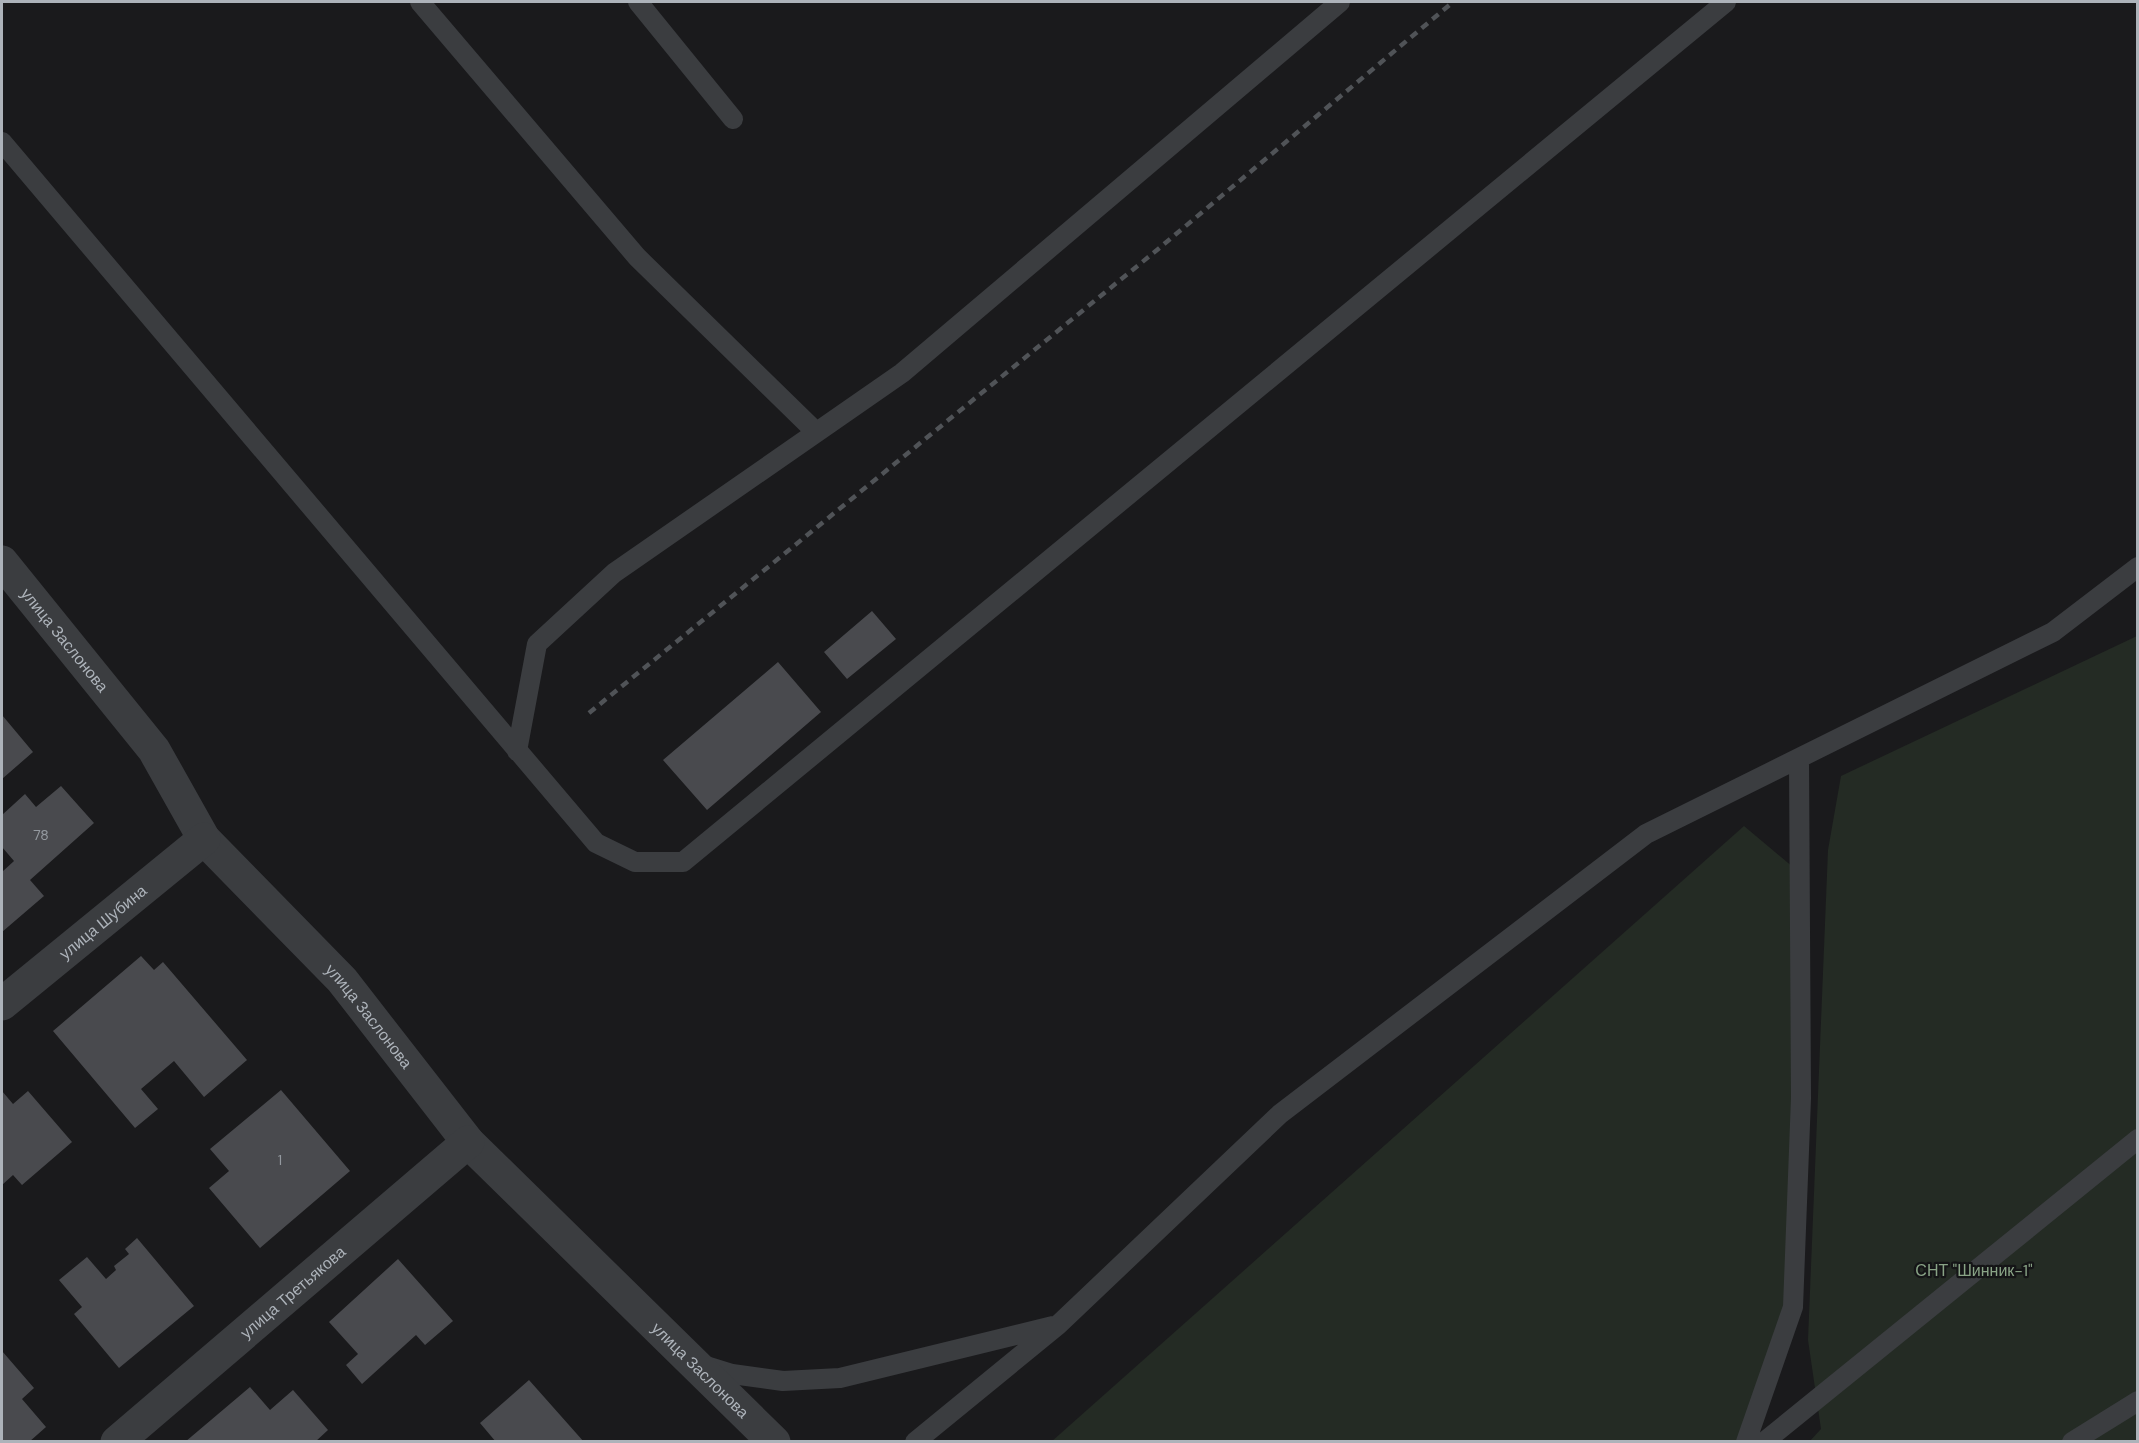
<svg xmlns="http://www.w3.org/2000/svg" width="2139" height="1443" font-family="'DM Sans',sans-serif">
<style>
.green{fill:#242b24}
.building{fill:#494a4e}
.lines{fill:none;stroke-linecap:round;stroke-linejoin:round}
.service{stroke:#3b3d40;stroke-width:20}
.minor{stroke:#3b3d40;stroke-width:33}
.rail{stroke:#505357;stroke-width:4.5;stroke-dasharray:8 6;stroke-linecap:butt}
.labels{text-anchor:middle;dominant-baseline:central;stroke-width:4.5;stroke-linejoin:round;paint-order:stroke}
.number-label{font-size:14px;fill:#94999f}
.street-label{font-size:16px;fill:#adb3ba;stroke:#151517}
.park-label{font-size:16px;fill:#89a386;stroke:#151517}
</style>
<rect width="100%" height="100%" fill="#1a1a1c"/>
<!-- green -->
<path class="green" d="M 2137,636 L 2137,1441 L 1809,1442 L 1821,1429 L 1808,1340 L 1828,850 L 1841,776 Z
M 1744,826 L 1806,878 L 1784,1323 L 1751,1441 L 1051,1442 Z"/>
<!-- building -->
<path class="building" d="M 872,611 L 896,639 L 847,679 L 824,652 Z
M 778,662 L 821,712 L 707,810 L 663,760 Z
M 2,715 L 33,752 L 2,779 Z
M 61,786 L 94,823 L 30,880 L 44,896 L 2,932 L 2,872 L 14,861 L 2,847 L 2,815 L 25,794 L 36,807 Z
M 141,956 L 154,970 L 163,962 L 247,1060 L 204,1097 L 174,1061 L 141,1089 L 158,1109 L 135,1128 L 53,1031 Z
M 281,1090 L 350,1171 L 260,1248 L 209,1188 L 229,1171 L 210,1149 Z
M 2,1091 L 13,1104 L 28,1091 L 72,1142 L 22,1185 L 13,1175 L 2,1185 Z
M 137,1238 L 194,1306 L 119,1368 L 74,1314 L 82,1307 L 59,1280 L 87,1257 L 106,1279 L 116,1270 L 114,1266 L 129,1254 L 125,1249 Z
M 398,1259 L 453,1321 L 425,1345 L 416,1335 L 362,1384 L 346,1365 L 358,1354 L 329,1322 Z
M 2,1351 L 34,1388 L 22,1399 L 46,1427 L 29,1442 L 2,1442 Z
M 529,1380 L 584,1442 L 496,1442 L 480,1423 Z
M 250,1387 L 270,1410 L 293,1390 L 328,1430 L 315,1442 L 185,1442 Z"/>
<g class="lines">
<!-- service -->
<path class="service" d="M 420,2 L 637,257 L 816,432
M 638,2 L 733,119
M 2,142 L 596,843 L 635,862 L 683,862 L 1726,2
M 517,751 L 537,644 L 614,573 L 902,373 L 1340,2
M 703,1365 L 732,1374 L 783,1381 L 840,1378 L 1053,1326
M 915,1442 L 1058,1325 L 1280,1114 L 1646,834 L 2053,632 L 2138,567
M 1746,1442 L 1793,1307 L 1801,1098 L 1799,760
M 1764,1442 L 2138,1139
M 2072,1442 L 2138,1401"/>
<!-- minor -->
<g class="minor">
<path id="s1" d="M 2,562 L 154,750 L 204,839 L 342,980 L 468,1142 L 774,1442"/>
<path id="s2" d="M 2,1004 L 204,839"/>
<path id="s3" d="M 117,1442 L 468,1142"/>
</g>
<!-- rail -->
<path class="rail" d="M 589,713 L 1157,250 L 1453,2"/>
</g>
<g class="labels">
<!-- number labels -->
<g class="number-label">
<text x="41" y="835">78</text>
<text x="280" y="1160">1</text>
</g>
<!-- street labels -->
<g class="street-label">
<text stroke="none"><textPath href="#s1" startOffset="100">улица Заслонова</textPath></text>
<text stroke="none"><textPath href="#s2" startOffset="130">улица Шубина</textPath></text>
<text stroke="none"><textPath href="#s1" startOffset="586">улица Заслонова</textPath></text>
<text stroke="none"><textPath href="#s3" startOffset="231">улица Третьякова</textPath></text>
<text stroke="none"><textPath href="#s1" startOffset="1072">улица Заслонова</textPath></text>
</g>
<!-- park labels -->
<g class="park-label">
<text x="1974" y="1270">СНТ "Шинник-1"</text>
</g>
</g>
<!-- border -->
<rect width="2139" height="1443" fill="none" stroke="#adb3ba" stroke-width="6"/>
</svg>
